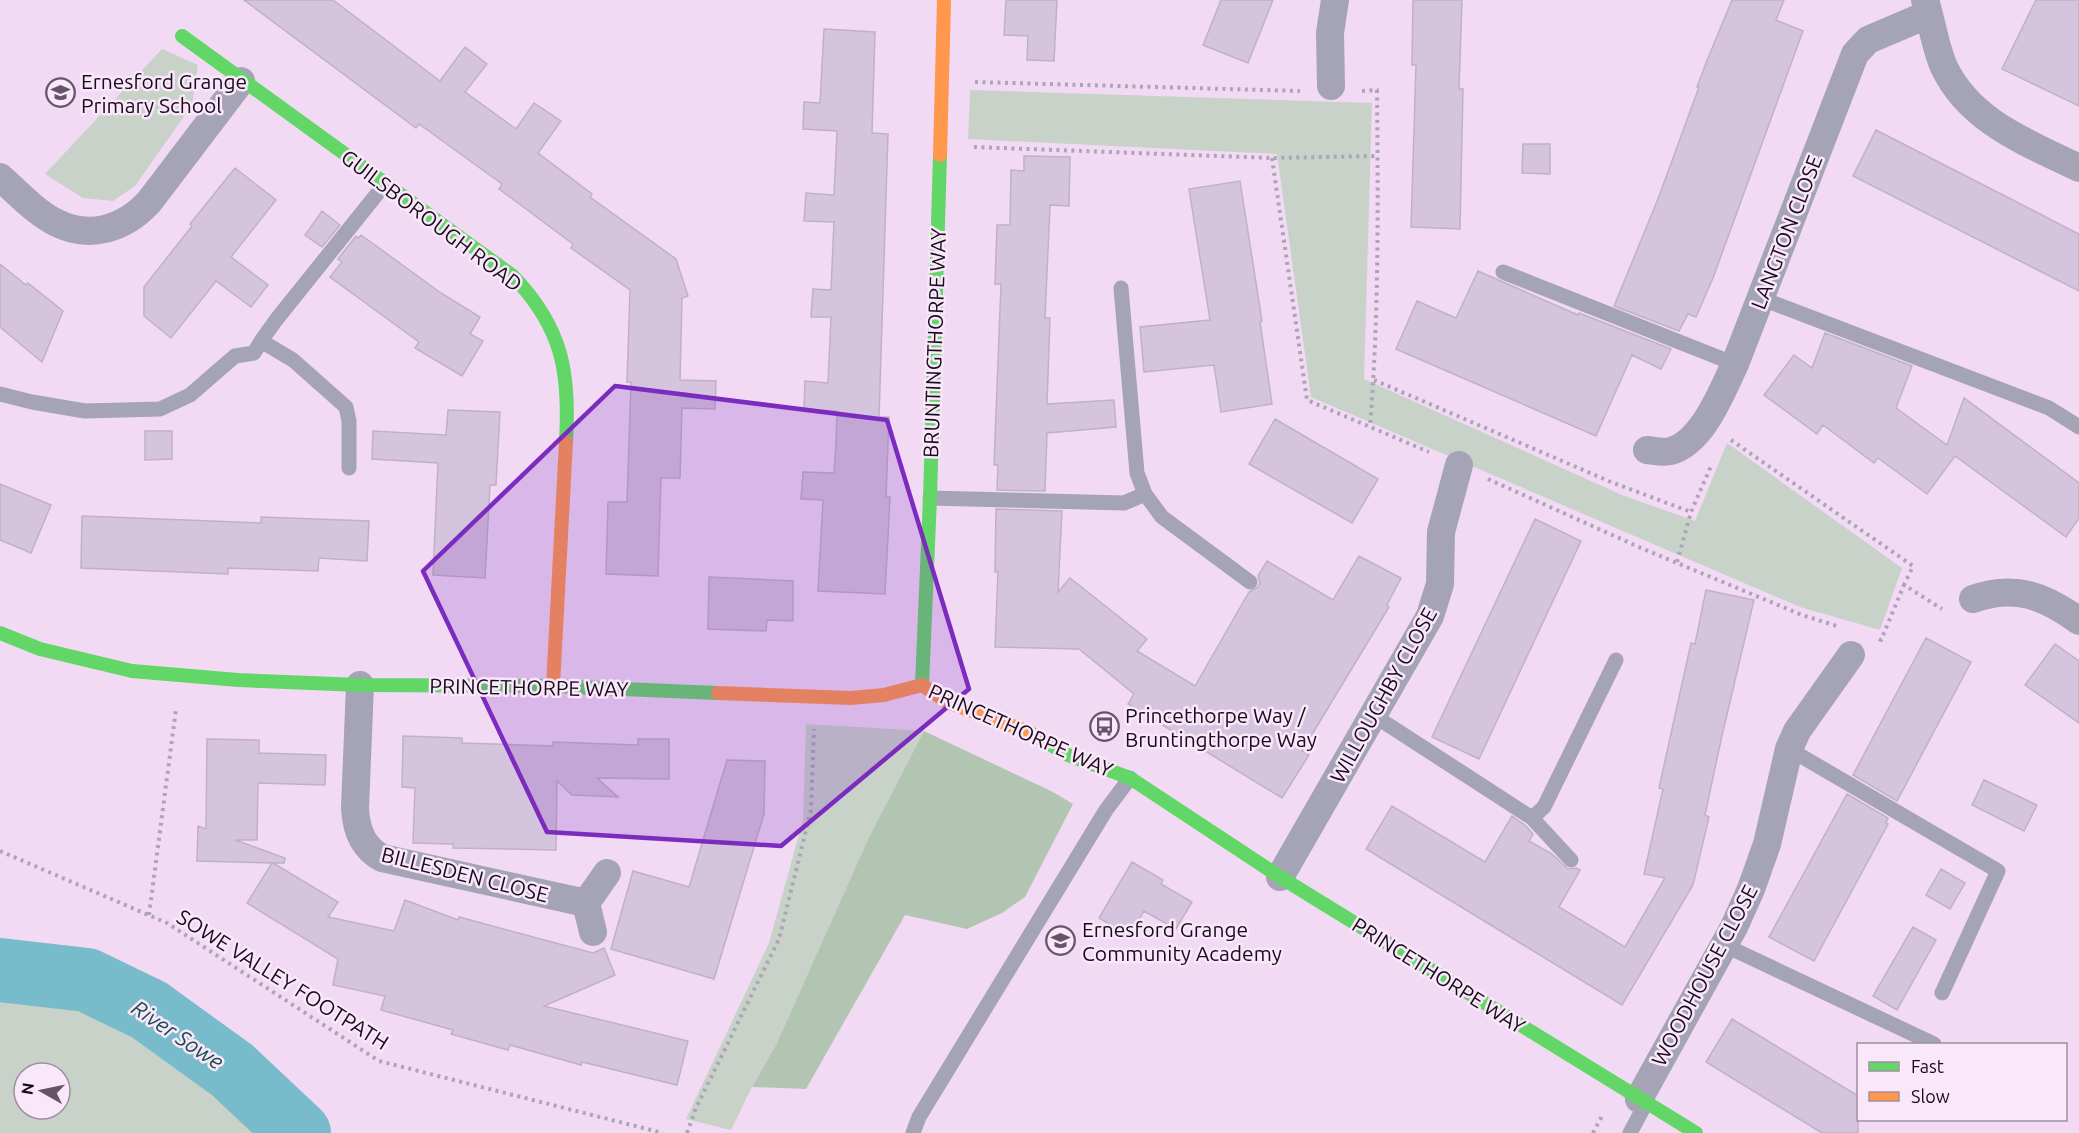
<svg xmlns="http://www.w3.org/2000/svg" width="2079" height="1133" font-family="Ubuntu,sans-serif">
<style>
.green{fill:#c8d2c9;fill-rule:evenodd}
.forest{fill:#b2c5b3}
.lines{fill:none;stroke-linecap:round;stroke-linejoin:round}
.river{stroke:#78bbcb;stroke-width:64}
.building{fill:#d5c4dd;stroke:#c0b1c6;stroke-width:1.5}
.path{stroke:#aca4b7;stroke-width:4;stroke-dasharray:3 4.5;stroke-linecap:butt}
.lane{stroke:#a5a3b6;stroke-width:15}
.street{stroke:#a5a3b6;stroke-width:28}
.fast{stroke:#63d668;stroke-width:14}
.slow{stroke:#ff974d;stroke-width:14}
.marked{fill:#7b2cbf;fill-opacity:0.2;stroke:#7b2cbf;stroke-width:4.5;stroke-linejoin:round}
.labels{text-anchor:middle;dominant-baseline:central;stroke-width:5;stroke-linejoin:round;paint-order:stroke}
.poi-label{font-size:21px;fill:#1a0a1b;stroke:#f9e7fa;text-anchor:start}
.street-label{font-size:21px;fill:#1a0a1b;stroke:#f9e7fa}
.water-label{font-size:22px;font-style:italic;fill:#1d4c51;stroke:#f9e7fa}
</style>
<rect width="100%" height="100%" fill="#f2daf4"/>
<!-- green -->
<path class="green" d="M 162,49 L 198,65 L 192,105 L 135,186 L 113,201 L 83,198 L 45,174 Z
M 970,90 L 1372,103 L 1364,379 L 1622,495 L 1695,521 L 1727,443 L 1902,568 L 1880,630 L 1800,607 L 1311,397 L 1277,154 L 968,139 Z
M 806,724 L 924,731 L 869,837 L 776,1045 L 752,1087 L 731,1130 L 686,1119 L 769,943 L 803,820 Z
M 0,970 L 87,980 L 149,1010 L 232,1070 L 299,1133 L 0,1133 ZM 24,1073 L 60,1073 L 60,1109 L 24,1109 Z"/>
<!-- forest -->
<path class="forest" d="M 924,731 L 1053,792 L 1073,804 L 1025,897 L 1002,913 L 967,929 L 905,915 L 806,1089 L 752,1087 L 776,1045 L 869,837 Z"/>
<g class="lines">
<!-- river -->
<path class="river" d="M 0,970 L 87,980 L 149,1010 L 232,1070 L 299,1133"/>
</g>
<!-- building -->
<path class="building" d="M 244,0 L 333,0 L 440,81 L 465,47 L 487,64 L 465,92 L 516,129 L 534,103 L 561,121 L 538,153 L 592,194 L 590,197 L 676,259 L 688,296 L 682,298 L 680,380 L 716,381 L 715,409 L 682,408 L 680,478 L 661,478 L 658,576 L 606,574 L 608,502 L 627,502 L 631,382 L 627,382 L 630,290 L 571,248 L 573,244 L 499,189 L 502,184 L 419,124 L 416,128 Z
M 1006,0 L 1057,0 L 1054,61 L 1027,60 L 1028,36 L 1004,35 Z
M 1221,0 L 1273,0 L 1248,63 L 1203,45 Z
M 1413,0 L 1462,0 L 1459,89 L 1463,89 L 1460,229 L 1411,227 L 1416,65 L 1412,65 Z
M 1732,0 L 1784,0 L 1776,20 L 1803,31 L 1713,278 L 1696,317 L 1688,314 L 1679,331 L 1614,306 L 1658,199 L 1699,87 L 1697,87 L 1706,63 Z
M 2036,0 L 2079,0 L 2079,106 L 2002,69 Z
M 824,29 L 875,32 L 872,133 L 888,134 L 879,417 L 889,417 L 886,497 L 890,497 L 885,594 L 818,591 L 823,500 L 801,499 L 803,472 L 834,473 L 836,444 L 837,411 L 804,409 L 805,381 L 828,383 L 831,317 L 811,317 L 813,289 L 831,290 L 834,222 L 804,221 L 806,193 L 834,195 L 837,131 L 803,129 L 804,102 L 820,103 Z
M 1876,130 L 2079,234 L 2079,291 L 1853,176 Z
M 1523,144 L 1550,144 L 1550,174 L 1522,173 Z
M 1024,156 L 1070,157 L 1069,206 L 1050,205 L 1045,318 L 1050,318 L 1047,404 L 1114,400 L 1116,427 L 1047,433 L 1045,491 L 997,490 L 998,465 L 994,465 L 1001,284 L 995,284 L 997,225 L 1010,225 L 1011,170 L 1024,171 Z
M 235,168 L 276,200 L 231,257 L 268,285 L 251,307 L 216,281 L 171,338 L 144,316 L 144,287 L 192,226 L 190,224 Z
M 1240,181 L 1262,321 L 1260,322 L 1272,404 L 1221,412 L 1214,365 L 1144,372 L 1140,327 L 1210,320 L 1189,189 Z
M 322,211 L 340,225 L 322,247 L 305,235 Z
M 361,235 L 441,293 L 480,317 L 470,334 L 483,341 L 462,376 L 415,348 L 419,342 L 330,277 L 342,262 L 338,259 L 356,236 L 359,238 Z
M 0,264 L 26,285 L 28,283 L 63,311 L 42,362 L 0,327 Z
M 1478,271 L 1578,315 L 1579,313 L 1671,349 L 1661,369 L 1632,355 L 1596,436 L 1396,349 L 1417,301 L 1456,318 Z
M 1825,333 L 1912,366 L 1896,408 L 1947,445 L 1964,398 L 2079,483 L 2079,518 L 2066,537 L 1955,456 L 1927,494 L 1878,458 L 1874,463 L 1823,425 L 1817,434 L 1764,395 L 1794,355 L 1812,368 Z
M 448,410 L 500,412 L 496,485 L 490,485 L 485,578 L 433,575 L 438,463 L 372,459 L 373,431 L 446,435 Z
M 1275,419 L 1378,479 L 1352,523 L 1249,464 Z
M 145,431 L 172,431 L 172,459 L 145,460 Z
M 0,484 L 51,505 L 31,553 L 0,540 Z
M 996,509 L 1062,511 L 1058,592 L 1070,578 L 1147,639 L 1137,651 L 1195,686 L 1249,592 L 1258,587 L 1260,583 L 1258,576 L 1267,561 L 1333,600 L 1359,556 L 1401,578 L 1387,605 L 1389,607 L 1302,751 L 1309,755 L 1282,798 L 1128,704 L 1134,694 L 1079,649 L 995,647 L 998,572 L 995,572 Z
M 82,516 L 261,523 L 261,517 L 369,521 L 367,561 L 319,558 L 318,571 L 228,568 L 228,574 L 81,568 Z
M 1535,519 L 1581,541 L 1479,759 L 1432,737 Z
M 709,577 L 793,581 L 793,621 L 767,620 L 766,631 L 708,629 Z
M 1706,590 L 1754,600 L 1721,740 L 1705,815 L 1709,817 L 1693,885 L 1622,1005 L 1366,849 L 1392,806 L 1485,862 L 1512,816 L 1526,826 L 1533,834 L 1529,841 L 1552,854 L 1568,869 L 1576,868 L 1580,870 L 1559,907 L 1625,947 L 1665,878 L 1644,874 L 1663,789 L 1659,788 L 1691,643 L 1695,644 Z
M 1926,638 L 1971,662 L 1897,801 L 1853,775 Z
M 2055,644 L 2079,661 L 2079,723 L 2025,685 Z
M 403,736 L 462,738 L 462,743 L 553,746 L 553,742 L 638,745 L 638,739 L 669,739 L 669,779 L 597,778 L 618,797 L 572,795 L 557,781 L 556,850 L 453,848 L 453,844 L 413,843 L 415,788 L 402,787 Z
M 207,739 L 259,740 L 259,753 L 326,755 L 325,785 L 258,783 L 257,840 L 235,840 L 285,858 L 284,863 L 273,863 L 338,902 L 328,917 L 394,931 L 405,900 L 458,920 L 459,917 L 593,953 L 604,948 L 615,975 L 544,1006 L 688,1041 L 677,1085 L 582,1062 L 581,1065 L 510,1045 L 508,1050 L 451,1034 L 453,1030 L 381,1010 L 385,996 L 333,985 L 338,959 L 247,903 L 272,863 L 197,861 L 198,826 L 206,829 Z
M 727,760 L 765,761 L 764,814 L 714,979 L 611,949 L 633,871 L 689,887 Z
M 1984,780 L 2037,805 L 2024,831 L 1972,805 Z
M 1847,794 L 1888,818 L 1886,823 L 1888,824 L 1814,961 L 1769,937 Z
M 1132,862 L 1163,880 L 1161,884 L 1192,902 L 1176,929 L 1144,911 L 1130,936 L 1099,918 Z
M 1941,869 L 1965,883 L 1950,909 L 1926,895 Z
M 1913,927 L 1936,940 L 1897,1010 L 1873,996 Z
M 1732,1019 L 1858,1096 L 1858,1133 L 1822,1133 L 1706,1062 Z"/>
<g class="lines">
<!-- path -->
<path class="path" d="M 975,82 L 1300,91
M 1362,91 L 1377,90 C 1378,201 1379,315 1370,426
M 974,147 L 1272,158 L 1378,156
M 1272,158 L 1307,400 L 1429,452
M 1374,380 L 1611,482 L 1691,512
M 1731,440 L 1913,566 L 1904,585
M 1488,479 L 1641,548 L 1802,615 L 1837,626
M 1677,562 L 1691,512 L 1711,466
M 1879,639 L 1881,640 L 1904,585 L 1942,609
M 0,851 L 167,923 L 379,1061 L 663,1133
M 149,915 L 176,709
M 687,1133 L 696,1108 L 779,939 L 811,810 L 814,729
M 1593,1133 L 1603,1114"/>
<!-- lane -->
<path class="lane" d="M 1503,272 L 1735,364
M 1121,288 L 1137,473 L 1145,494 L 1162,517 L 1250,582
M 1760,298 L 2049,408 L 2079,427
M 0,394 L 32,402 L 85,411 L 160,409 L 190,395 L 235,356 L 254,353 L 261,341
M 349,468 L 349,421 L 346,407 L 293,360 L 261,341 L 276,320 L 385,184
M 930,498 L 1124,503 L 1145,494
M 1373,715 L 1532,818 L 1571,860
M 1789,749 L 1998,871 L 1942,993
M 1532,818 L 1544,807 L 1616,660
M 1724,945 L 1934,1044
M 913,1133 L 919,1117 L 1106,810 L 1130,778
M 1630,1133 L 1646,1103"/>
<!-- street -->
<path class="street" d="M 1925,0 C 1932,22 1935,47 1944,67 C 1970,122 2028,143 2079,168
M 1331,86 L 1330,33 L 1335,0
M 0,177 C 17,192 34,211 55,222 C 89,240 124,229 149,202 L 241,81
M 1647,450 C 1655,451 1663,453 1671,451 C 1703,442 1722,391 1735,364 L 1855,54 L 1868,40 L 1929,14
M 1973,599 C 2015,584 2045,596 2079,621
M 360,685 L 355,808 C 356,829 362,847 382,858 L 586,903
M 1280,877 L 1430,616 L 1440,584 L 1441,532 L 1459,465
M 593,932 L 586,903 L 607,873
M 1639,1099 L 1734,927 L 1751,889 L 1767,844 L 1789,749 L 1797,731 L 1851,655"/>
<!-- fast -->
<path class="fast" d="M 182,36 L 513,276 C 563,328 570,373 566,442
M 0,633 L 40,649 L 132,671 L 238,680 L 360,685 L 553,686 L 718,693
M 922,685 L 930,498 L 940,155
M 1029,732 L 1068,755 L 1130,778 L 1280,877 L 1696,1133"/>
<!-- slow -->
<path class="slow" d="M 940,155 L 944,0
M 553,686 L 566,442
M 718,693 L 851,698 L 884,695 L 922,685 L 947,702 L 1029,732"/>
</g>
<!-- marked area -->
<path class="marked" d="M 615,386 L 887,420 L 969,689 L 781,846 L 547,832 L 423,571 Z"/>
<!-- icons -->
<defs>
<symbol id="school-ring" viewBox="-11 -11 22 22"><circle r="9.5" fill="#f9e7fa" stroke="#665367" stroke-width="1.5"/><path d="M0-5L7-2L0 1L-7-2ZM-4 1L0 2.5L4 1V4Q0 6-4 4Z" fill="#665367"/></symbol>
<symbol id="bus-ring" viewBox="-11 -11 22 22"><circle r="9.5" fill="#f9e7fa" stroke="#665367" stroke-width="1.5"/><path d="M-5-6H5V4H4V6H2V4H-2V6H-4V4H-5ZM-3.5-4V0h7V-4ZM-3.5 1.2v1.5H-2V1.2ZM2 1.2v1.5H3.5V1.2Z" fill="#665367"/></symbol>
</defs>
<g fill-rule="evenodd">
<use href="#school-ring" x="44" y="76" width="33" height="33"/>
<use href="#bus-ring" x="1088" y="710" width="33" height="33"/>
<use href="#school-ring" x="1044" y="924" width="33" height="33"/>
</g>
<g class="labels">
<!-- poi labels -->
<g class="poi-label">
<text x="81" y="81">Ernesford Grange<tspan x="81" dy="24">Primary School</tspan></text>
<text x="1125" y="715">Princethorpe Way /<tspan x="1125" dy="24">Bruntingthorpe Way</tspan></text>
<text x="1082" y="929">Ernesford Grange<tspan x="1082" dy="24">Community Academy</tspan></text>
</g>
<!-- street labels -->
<g class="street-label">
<text transform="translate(432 220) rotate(37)">GUILSBOROUGH ROAD</text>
<text transform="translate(1786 232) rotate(-69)">LANGTON CLOSE</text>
<text transform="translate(934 343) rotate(-88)">BRUNTINGTHORPE WAY</text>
<text transform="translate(529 687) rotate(1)">PRINCETHORPE WAY</text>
<text transform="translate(1383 695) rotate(-61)">WILLOUGHBY CLOSE</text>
<text transform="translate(1021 730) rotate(24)">PRINCETHORPE WAY</text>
<text transform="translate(465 874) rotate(14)">BILLESDEN CLOSE</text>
<text transform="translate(1439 975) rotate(32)">PRINCETHORPE WAY</text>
<text transform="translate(1704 975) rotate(-62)">WOODHOUSE CLOSE</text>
<text transform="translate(283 979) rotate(32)">SOWE VALLEY FOOTPATH</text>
</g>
<!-- water labels -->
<g class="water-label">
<text transform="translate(178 1034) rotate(34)">River Sowe</text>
</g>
</g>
<!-- legend -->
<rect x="1857" y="1043" width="210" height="78" fill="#f9e7fa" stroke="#a08fa1" stroke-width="1.5"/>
<rect x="1869" y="1062" width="30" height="9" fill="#63d668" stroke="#a08fa1" stroke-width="1.5"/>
<text x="1911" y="1073" font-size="18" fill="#1a0a1b">Fast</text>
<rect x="1869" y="1092" width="30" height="9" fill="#ff974d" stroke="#a08fa1" stroke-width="1.5"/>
<text x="1911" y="1103" font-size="18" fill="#1a0a1b">Slow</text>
<!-- north arrow -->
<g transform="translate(42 1091) rotate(279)"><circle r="28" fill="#f9e7fa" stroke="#a08fa1" stroke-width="1.5"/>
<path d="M0-4.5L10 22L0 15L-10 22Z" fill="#665367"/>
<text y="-9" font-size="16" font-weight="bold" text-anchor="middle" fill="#1a0a1b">N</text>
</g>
</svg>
